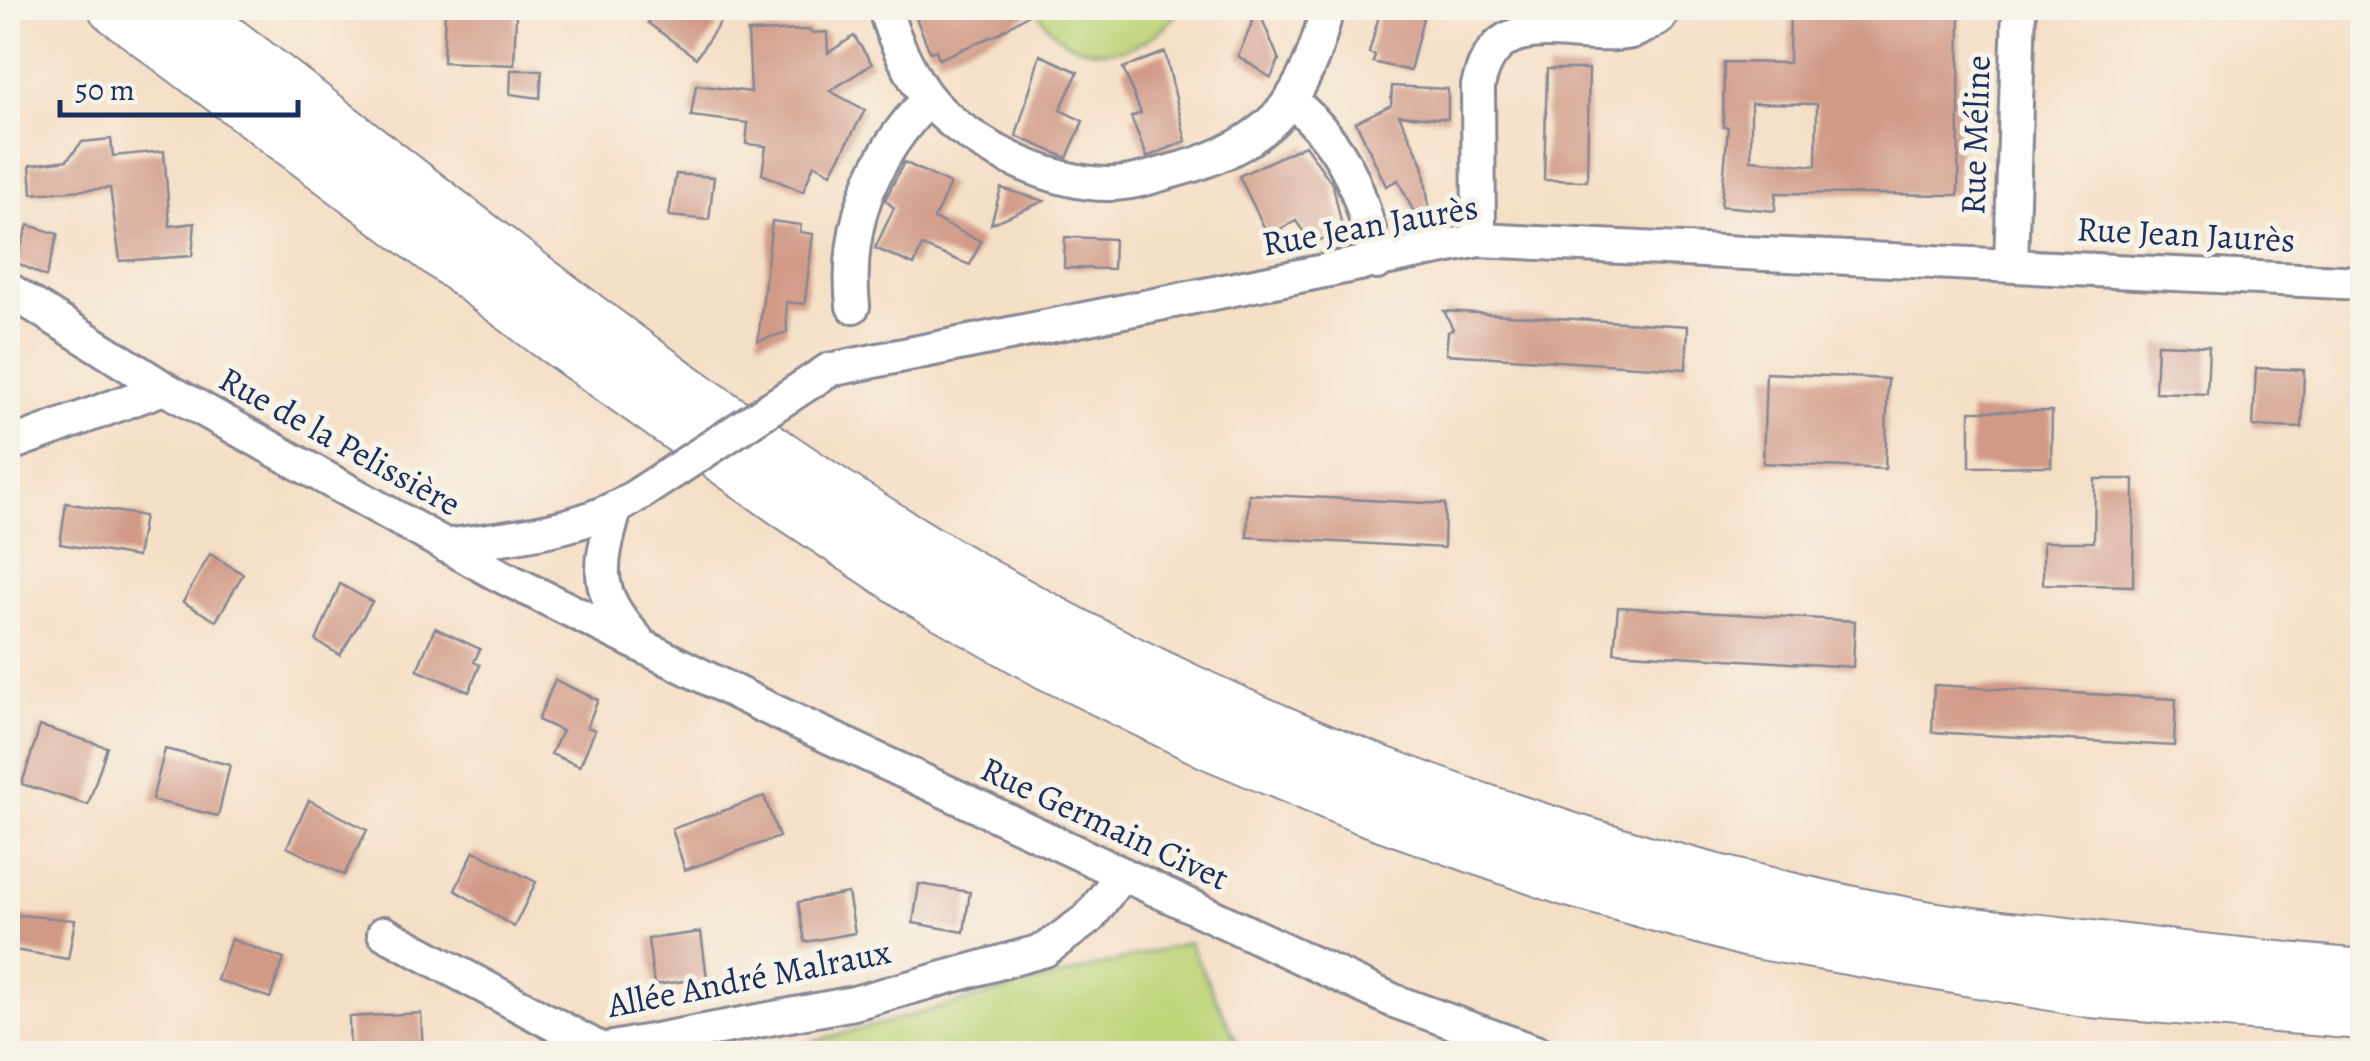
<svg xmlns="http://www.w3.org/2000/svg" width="2370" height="1061" font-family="Alegreya,serif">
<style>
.green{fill:#bed57a;stroke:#6c826c;stroke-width:2.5}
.building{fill:#d19a87;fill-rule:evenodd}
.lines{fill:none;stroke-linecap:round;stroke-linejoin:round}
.minor-casing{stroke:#888792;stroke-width:38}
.highway-casing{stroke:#888792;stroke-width:52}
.minor{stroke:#fff;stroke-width:32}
.highway{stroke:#fff;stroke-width:48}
.minor-bridge-casing{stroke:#888792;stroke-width:38;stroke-linecap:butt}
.minor-bridge{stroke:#fff;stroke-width:32}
.labels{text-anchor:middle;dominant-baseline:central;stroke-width:10;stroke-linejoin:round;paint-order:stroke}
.street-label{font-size:35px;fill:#1b2f5e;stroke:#f7f3e8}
</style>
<rect width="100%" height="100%" fill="#f7f3e8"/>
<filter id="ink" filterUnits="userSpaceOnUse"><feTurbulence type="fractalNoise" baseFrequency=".01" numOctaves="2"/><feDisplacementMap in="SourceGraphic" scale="20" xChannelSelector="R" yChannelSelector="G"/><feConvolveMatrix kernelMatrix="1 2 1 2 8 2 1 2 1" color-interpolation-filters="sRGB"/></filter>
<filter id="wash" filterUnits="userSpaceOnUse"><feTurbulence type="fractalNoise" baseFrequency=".0048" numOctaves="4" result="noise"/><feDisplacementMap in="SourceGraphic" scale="40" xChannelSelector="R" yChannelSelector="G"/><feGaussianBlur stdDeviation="2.25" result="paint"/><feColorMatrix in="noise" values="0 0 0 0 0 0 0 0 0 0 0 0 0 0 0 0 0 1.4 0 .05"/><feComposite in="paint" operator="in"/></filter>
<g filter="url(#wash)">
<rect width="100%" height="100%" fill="#f5dfc6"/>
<!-- green -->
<path class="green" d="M 1036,8 L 1180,8 C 1146,62 1066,69 1036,8 Z
M 1189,942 L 1242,1053 L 770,1053 Z"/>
<g id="blocks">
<!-- building -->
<path class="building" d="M 659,8 L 702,8 L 721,21 L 696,58 L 648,23 Z
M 912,8 L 1038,8 L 996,35 L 939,59 L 936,50 L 930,52 Z
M 1381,8 L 1424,14 L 1410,71 L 1373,62 L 1375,55 L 1369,53 Z
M 1790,8 L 1960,8 L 1958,195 L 1776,193 L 1775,211 L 1721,206 L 1728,127 L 1723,127 L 1724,62 L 1789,63 ZM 1751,103 L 1817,104 L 1816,166 L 1751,160 Z
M 1258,9 L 1279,60 L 1271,78 L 1238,56 Z
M 445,11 L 516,14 L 514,65 L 443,62 Z
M 810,30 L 811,33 L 827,32 L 828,53 L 854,36 L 872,64 L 830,91 L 865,110 L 831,173 L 814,164 L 803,192 L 762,174 L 766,146 L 746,144 L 748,123 L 691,116 L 696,85 L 751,92 L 748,32 Z
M 1165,52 L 1186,141 L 1147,157 L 1131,117 L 1141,113 L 1123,68 Z
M 1040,55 L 1078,72 L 1060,110 L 1083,121 L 1067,158 L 1016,136 Z
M 1547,69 L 1589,69 L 1587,181 L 1544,180 Z
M 511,70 L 542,70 L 540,98 L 510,94 Z
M 1392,86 L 1448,89 L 1448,119 L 1399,115 L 1423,164 L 1432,229 L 1423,231 L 1398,180 L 1386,186 L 1356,122 L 1391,105 Z
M 111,139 L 113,156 L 164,151 L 170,226 L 195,223 L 192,256 L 120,261 L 110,188 L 32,194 L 30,165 L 67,160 L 82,142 Z
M 1305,145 L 1333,185 L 1344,236 L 1310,241 L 1296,221 L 1268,235 L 1239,176 Z
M 904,162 L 950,184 L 934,219 L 981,241 L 970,265 L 922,246 L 914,265 L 875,248 L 894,208 L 885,200 Z
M 676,174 L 714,177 L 709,220 L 669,216 Z
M 1001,188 L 1044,201 L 991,224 Z
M 772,221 L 801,225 L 800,232 L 813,234 L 805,300 L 804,304 L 786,302 L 787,332 L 758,341 Z
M 28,225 L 58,234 L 46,277 L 16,262 Z
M 1065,237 L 1114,239 L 1113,269 L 1064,268 Z
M 1444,311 L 1688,326 L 1686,369 L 1446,354 L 1448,332 L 1453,329 Z
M 2157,344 L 2209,346 L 2207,394 L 2155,392 Z
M 2256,368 L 2304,370 L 2302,428 L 2253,426 Z
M 1766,373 L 1888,379 L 1885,469 L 1763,463 Z
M 1970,411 L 2052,411 L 2051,466 L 1970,467 Z
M 2095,479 L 2134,479 L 2133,586 L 2043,584 L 2043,542 L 2094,542 Z
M 1249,494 L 1445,504 L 1444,548 L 1247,537 Z
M 66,503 L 144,516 L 137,557 L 60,544 Z
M 210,554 L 243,574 L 216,621 L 183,602 Z
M 340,584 L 372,602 L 340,655 L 316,641 Z
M 1618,607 L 1855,621 L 1853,667 L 1614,652 Z
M 435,628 L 480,649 L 474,662 L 480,665 L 469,692 L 417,670 Z
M 555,680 L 598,700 L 587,727 L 595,730 L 580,766 L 551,754 L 562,731 L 538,720 Z
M 1934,685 L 2176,699 L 2174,746 L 1932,732 Z
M 40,726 L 107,747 L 88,805 L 22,784 Z
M 165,749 L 230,765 L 218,816 L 152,800 Z
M 764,796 L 779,837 L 685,870 L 672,829 Z
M 309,800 L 367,830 L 344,875 L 287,847 Z
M 474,851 L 536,882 L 514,927 L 455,890 Z
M 919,884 L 970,892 L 964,932 L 913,923 Z
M 848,893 L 855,933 L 805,942 L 798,902 Z
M 8,914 L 75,920 L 68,959 L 8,949 Z
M 701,932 L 707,978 L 654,985 L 648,939 Z
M 231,939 L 284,959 L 270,998 L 217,980 Z
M 421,1013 L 423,1052 L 350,1054 L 349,1017 Z"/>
</g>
</g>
<g filter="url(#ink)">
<use href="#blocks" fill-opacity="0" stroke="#888792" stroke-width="2.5"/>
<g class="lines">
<defs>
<path id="minor" d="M 885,8 C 890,32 915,85 932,103 C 973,148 1063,191 1124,183 C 1142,181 1160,174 1176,170 C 1219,159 1266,137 1291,99 C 1309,72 1320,39 1327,8
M 1291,100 C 1349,150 1360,190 1377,263
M 1479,240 L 1478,86 C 1497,0 1570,44 1631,32 C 1640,30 1651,22 1659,18 L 1663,8
M 2011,265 L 2019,8
M 8,289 L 164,388 L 499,575 L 761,705 L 1394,1001 L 1541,1054
M 853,306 C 845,226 872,155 929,99
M 829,370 L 1479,240 L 2362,283
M 8,445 L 164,388
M 615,510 C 598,569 594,591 636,638
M 446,546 C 512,536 583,532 639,494
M 384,933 L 602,1050 L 854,1003 L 1045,950 L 1089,918 L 1121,875"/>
<path id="highway" d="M 113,8 L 548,335 L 786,504 L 915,590 L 1049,666 L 1210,745 L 1365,810 L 1565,881 L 1745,932 L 2091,993 L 2362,1015
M 185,8 C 425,188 668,393 925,548 C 1229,730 1565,857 1913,923 C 1961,932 2011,936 2059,941 C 2160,954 2261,965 2362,974"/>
</defs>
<!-- minor casing -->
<use href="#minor" class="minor-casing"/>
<!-- highway casing -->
<use href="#highway" class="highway-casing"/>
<!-- minor -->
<use href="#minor" class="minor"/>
<!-- highway -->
<use href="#highway" class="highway"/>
<defs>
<path id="minor-bridge" d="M 639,494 L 829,370"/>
</defs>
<!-- minor-bridge casing -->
<use href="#minor-bridge" class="minor-bridge-casing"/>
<!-- minor-bridge -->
<use href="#minor-bridge" class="minor-bridge"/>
</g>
</g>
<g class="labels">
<!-- street labels -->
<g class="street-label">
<text transform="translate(1975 135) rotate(-88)">Rue Méline</text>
<text transform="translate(1370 225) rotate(-10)">Rue Jean Jaurès</text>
<text transform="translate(2186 234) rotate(3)">Rue Jean Jaurès</text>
<text transform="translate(340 441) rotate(29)">Rue de la Pelissière</text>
<text transform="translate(1105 823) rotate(25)">Rue Germain Civet</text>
<text transform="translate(749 978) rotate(-11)">Allée André Malraux</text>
</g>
</g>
<!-- margin -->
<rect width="2370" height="1061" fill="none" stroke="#f7f3e8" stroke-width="40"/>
<!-- scale -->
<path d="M60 100v15h238v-15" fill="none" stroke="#1b2f5e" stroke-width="5"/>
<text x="75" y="100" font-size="30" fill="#1b2f5e" stroke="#f7f3e8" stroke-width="8" paint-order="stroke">50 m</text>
</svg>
